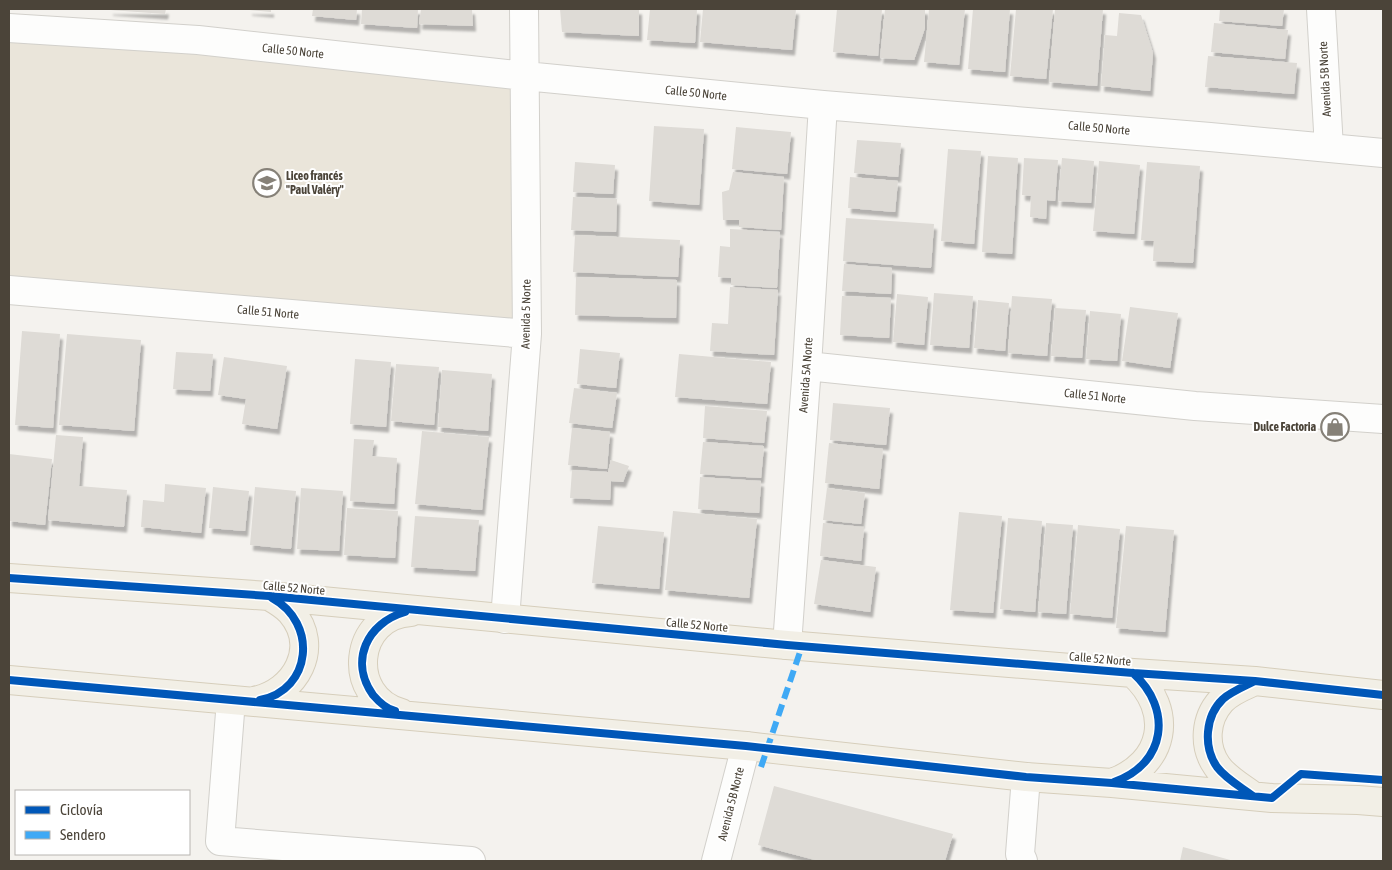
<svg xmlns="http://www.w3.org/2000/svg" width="1392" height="870" font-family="'Asap Condensed',sans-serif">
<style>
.education{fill:#eae5da}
.building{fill:#dedbd6;filter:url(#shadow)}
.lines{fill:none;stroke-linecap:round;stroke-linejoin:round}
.minor-casing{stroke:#d2d0cb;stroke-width:30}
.major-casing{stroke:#d6cebb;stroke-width:30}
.minor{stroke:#fdfdfc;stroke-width:28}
.major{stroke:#f2efe6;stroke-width:28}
.quiet{stroke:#3fa9f5;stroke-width:6;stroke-dasharray:12 6;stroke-linecap:butt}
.cycleway-casing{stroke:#fff;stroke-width:11}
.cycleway{stroke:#0057b8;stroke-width:8}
.labels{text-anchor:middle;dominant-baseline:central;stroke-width:4;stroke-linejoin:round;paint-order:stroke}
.street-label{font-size:12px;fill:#4b4439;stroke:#fff}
.poi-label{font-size:12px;font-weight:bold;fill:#4b4439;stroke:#fff;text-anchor:start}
</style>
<defs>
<filter id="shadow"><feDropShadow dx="3" dy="5.5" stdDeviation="1" flood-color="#0004"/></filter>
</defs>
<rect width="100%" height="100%" fill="#f4f2ee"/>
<!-- education -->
<path class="education" d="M 9,28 L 525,76 L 527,334 L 9,290 Z"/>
<!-- building -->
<path class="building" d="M 110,9 L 166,9 L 165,14 L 110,10 Z
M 249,9 L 271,9 L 271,12 L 249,10 Z
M 313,9 L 357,9 L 356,20 L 312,16 Z
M 362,9 L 418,9 L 417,28 L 361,24 Z
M 421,9 L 472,9 L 473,26 L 419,24 Z
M 560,9 L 639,9 L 639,36 L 562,32 Z
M 650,9 L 697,9 L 695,43 L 647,40 Z
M 703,9 L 796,9 L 792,50 L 700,42 Z
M 837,9 L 882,9 L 878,56 L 833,52 Z
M 885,9 L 925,9 L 925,28 L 914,60 L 880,58 Z
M 929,9 L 965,9 L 959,65 L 924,62 Z
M 973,9 L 1010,9 L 1005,72 L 968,69 Z
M 1016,9 L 1053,9 L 1046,79 L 1010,76 Z
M 1055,9 L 1103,9 L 1097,86 L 1049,82 Z
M 1220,9 L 1284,9 L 1282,26 L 1219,21 Z
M 1119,13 L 1141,15 L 1153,53 L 1150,91 L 1101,86 L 1105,35 L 1117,36 Z
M 1214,23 L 1288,30 L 1285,59 L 1211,52 Z
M 1208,56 L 1297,63 L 1294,94 L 1205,87 Z
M 654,126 L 704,129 L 699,205 L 649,201 Z
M 736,127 L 791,132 L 787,174 L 732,169 Z
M 857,140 L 901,143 L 898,177 L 854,173 Z
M 948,149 L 981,151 L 974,244 L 941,241 Z
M 988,156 L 1018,158 L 1012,254 L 982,252 Z
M 1024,158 L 1058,160 L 1055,201 L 1047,200 L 1046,219 L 1030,217 L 1031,196 L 1022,195 Z
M 1062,158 L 1094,161 L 1091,203 L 1058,201 Z
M 1099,161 L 1140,165 L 1134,234 L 1093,231 Z
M 575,162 L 615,165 L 613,194 L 573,192 Z
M 1147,162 L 1200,166 L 1193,263 L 1153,261 L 1154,241 L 1141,240 Z
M 733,172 L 784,177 L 781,230 L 739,227 L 739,220 L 723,220 L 722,192 L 729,190 Z
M 850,177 L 898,181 L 895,212 L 848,208 Z
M 573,197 L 617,199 L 616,232 L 571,230 Z
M 846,218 L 934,224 L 931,268 L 843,261 Z
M 730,229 L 780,232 L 777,288 L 731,285 L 731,278 L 718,277 L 720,246 L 730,247 Z
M 575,235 L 680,240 L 678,277 L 573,272 Z
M 844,264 L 892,268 L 891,294 L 842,291 Z
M 576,277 L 677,280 L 676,318 L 575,315 Z
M 730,287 L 778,290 L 774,355 L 710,351 L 712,323 L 728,324 Z
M 934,293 L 973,296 L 969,348 L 930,345 Z
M 897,294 L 928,297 L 924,345 L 893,342 Z
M 842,296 L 891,298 L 889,338 L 840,335 Z
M 1012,296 L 1052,299 L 1047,356 L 1008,353 Z
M 978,300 L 1009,303 L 1005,351 L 974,348 Z
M 1130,307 L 1178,313 L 1170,368 L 1122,361 Z
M 1055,308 L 1086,310 L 1082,358 L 1051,356 Z
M 1090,311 L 1121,314 L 1117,361 L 1086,359 Z
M 22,331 L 60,334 L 53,428 L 15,425 Z
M 67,334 L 141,340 L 134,431 L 59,425 Z
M 580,349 L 620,353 L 616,388 L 577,384 Z
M 176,352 L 213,354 L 210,391 L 173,389 Z
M 679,354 L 771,362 L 767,404 L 675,397 Z
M 224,357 L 287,366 L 277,429 L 242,424 L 246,399 L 218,395 Z
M 355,359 L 391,362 L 386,427 L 350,424 Z
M 396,364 L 439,367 L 434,425 L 391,421 Z
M 442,370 L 492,374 L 488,431 L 438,427 Z
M 574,388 L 617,393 L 612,428 L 569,423 Z
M 833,403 L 890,408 L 886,445 L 830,440 Z
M 705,406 L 767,411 L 764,443 L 703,438 Z
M 572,428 L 610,432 L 607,469 L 568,465 Z
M 422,431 L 489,437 L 482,510 L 415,504 Z
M 56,435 L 83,437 L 79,486 L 127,490 L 124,527 L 48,520 Z
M 354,439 L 374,440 L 372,456 L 397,458 L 394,504 L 350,501 Z
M 703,442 L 764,446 L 761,478 L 700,474 Z
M 829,443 L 883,449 L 879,489 L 825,483 Z
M 9,454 L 52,459 L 45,525 L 9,521 Z
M 611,460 L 629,466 L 623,482 L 611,481 L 610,500 L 570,498 L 572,470 L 608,472 Z
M 700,477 L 761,481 L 759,513 L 698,509 Z
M 165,484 L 206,488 L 201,533 L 141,527 L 143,500 L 164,502 Z
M 213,487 L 249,491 L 245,531 L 209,528 Z
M 255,487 L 296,491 L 291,549 L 250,545 Z
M 301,488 L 343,491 L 339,551 L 297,549 Z
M 827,488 L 865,493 L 861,524 L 823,520 Z
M 347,508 L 398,511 L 395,558 L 344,555 Z
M 673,511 L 757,519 L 749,598 L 665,590 Z
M 959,512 L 1002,516 L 993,613 L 950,610 Z
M 415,516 L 479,520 L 475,571 L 411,567 Z
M 1008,518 L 1042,521 L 1035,612 L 1000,609 Z
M 823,523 L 864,527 L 861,561 L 820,556 Z
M 1046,523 L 1073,525 L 1066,614 L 1038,612 Z
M 1078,525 L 1120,529 L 1112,618 L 1070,614 Z
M 598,526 L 664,532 L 659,589 L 592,583 Z
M 1126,526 L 1174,530 L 1165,632 L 1116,628 Z
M 821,560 L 876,567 L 870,612 L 814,604 Z
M 774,786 L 953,834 L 945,861 L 819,861 L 758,845 Z
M 1183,847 L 1234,861 L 1180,861 Z"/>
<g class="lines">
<defs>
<path id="minor" d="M 1321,9 L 1329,148
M 9,28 L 198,40 L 525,76 L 823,105 L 1210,137 L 1383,153
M 9,290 L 527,334
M 807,366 L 1195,406 L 1383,419
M 505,619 L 527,334 L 524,9
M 787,645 L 807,366 L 823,105
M 231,700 L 220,841 L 471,861
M 716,861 L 746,746
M 1023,861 L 1020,854 L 1026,777"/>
<path id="major" d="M 9,578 L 269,596 L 787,645 L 1133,673 L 1255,681 L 1383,695
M 9,680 L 746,746 L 1026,777 L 1112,783 L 1272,798 L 1358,800 L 1383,802
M 254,701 C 296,693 321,647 291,612 C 285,605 276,600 269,596
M 401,713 C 345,697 353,615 411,612
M 1112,783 C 1165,764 1175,711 1133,673
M 1253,796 C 1241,787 1225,778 1217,766 C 1203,746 1205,719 1221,701 C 1230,691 1244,686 1255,681"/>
</defs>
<!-- minor casing -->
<use href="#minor" class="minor-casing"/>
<!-- major casing -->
<use href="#major" class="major-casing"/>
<!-- minor -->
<use href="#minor" class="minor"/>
<!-- major -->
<use href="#major" class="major"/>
<!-- quiet -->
<path class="quiet" d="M 761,767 L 802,646"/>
<defs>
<path id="cycleway" d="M 9,578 L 269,596 L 787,645 L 1133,673 L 1255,681 L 1383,695
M 9,680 L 746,746 L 1026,777 L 1112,783 L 1272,798 L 1301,774 L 1383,780
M 260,700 C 312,690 318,623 272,598
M 395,711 C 387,709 379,702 373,695 C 349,661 367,623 405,612
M 1114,782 C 1166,764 1173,709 1133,673
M 1253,796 C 1241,787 1226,779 1217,767 C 1203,747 1205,716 1223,699 C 1231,692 1243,687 1253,682"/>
</defs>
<!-- cycleway casing -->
<use href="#cycleway" class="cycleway-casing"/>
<!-- cycleway -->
<use href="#cycleway" class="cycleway"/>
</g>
<!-- icons -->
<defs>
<symbol id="school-ring" viewBox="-11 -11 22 22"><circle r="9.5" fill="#fff" stroke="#868178" stroke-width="1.5"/><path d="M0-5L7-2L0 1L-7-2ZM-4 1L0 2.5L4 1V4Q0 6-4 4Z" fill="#868178"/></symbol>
<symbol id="shop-ring" viewBox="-11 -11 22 22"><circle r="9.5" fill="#fff" stroke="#868178" stroke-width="1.5"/><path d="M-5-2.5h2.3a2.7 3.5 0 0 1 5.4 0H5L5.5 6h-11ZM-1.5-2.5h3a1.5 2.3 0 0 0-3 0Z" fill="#868178"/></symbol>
</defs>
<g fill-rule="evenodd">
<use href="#school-ring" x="251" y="167" width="32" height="32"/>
<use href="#shop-ring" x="1319" y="411" width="32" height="32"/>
</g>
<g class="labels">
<!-- street labels -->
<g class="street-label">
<text transform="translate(293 51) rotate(6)">Calle 50 Norte</text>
<text transform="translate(1325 79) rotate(-93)">Avenida 5B Norte</text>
<text transform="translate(696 93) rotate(6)">Calle 50 Norte</text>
<text transform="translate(1099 128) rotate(5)">Calle 50 Norte</text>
<text transform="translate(268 312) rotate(5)">Calle 51 Norte</text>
<text transform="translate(526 314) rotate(-89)">Avenida 5 Norte</text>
<text transform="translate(806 375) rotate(-86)">Avenida 5A Norte</text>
<text transform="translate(1095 396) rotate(6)">Calle 51 Norte</text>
<text transform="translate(294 588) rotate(5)">Calle 52 Norte</text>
<text transform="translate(697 625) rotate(5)">Calle 52 Norte</text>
<text transform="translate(1100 659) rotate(5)">Calle 52 Norte</text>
<text transform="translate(731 804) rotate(-76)">Avenida 5B Norte</text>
</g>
<!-- poi labels -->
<g class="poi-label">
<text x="286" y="176">Liceo francés<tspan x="286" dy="14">"Paul Valéry"</tspan></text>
<text x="1316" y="427" text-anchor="end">Dulce Factoria</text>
</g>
</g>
<!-- border -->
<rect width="1392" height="870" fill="none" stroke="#4b4439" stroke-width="20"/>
<!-- legend -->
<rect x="15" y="790" width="175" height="65" fill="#ffffff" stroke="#b7b4b0"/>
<rect x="25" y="806" width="25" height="8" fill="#0057b8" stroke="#b7b4b0"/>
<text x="60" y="815" font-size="15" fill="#4b4439">Ciclovía</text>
<rect x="25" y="831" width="25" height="8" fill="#3fa9f5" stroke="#b7b4b0"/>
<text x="60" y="840" font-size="15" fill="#4b4439">Sendero</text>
</svg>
